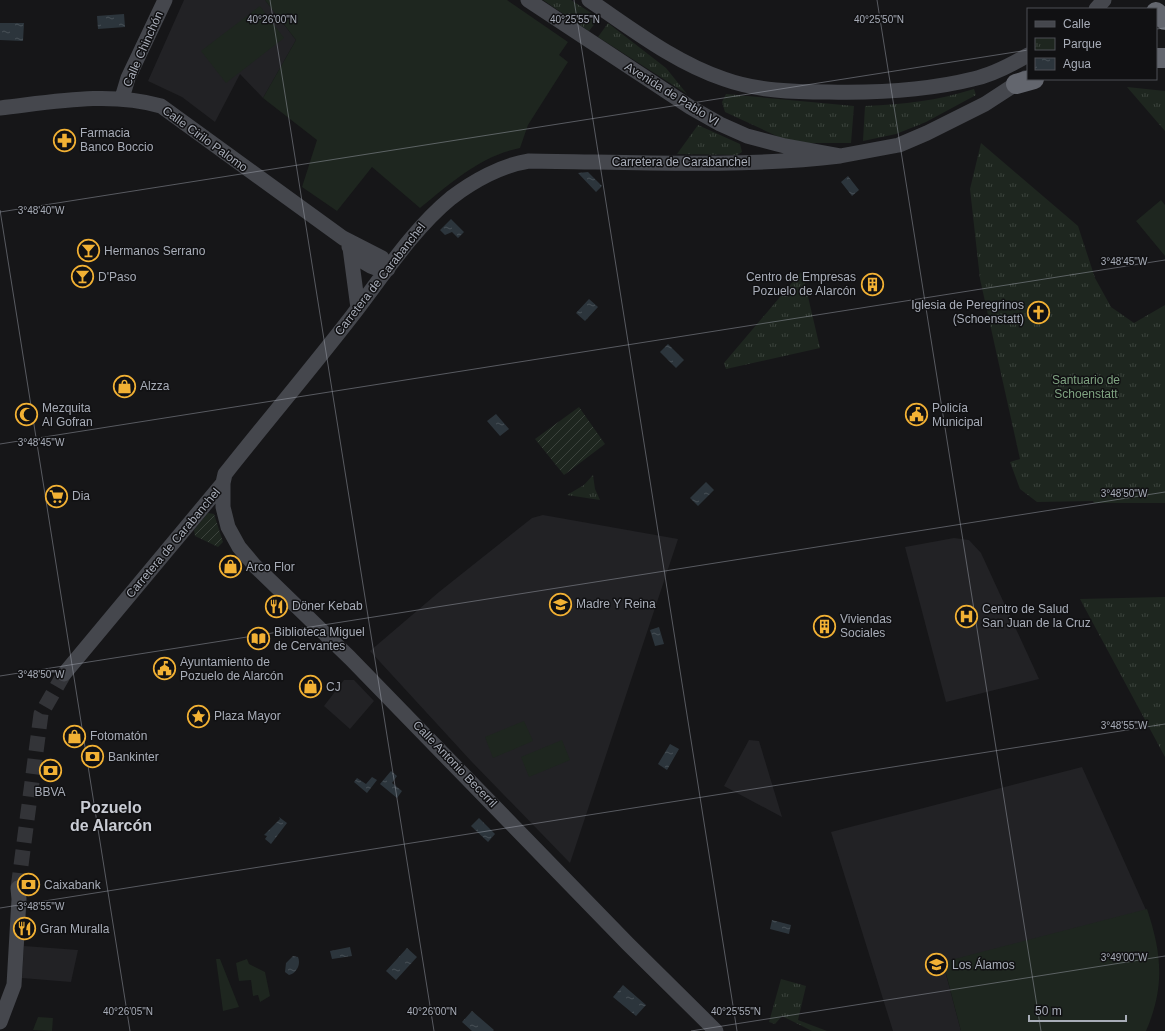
<svg xmlns="http://www.w3.org/2000/svg" width="1165" height="1031" font-family="Helvetica,sans-serif">
<style>
.built{fill:#222225}
.grass{fill:#1e261f}
.park{fill:url(#park-tufts)}
.garden{fill:url(#garden-furrows)}
.water{fill:url(#water-ripples)}
.lines{fill:none;stroke-linecap:round;stroke-linejoin:round}
.secondary-tunnel{stroke:#333438;stroke-width:15;stroke-dasharray:15 8;stroke-linecap:butt}
.secondary{stroke:#45474d;stroke-width:15}
.highway{stroke:#63666e;stroke-width:20}
.ticks{fill:none;stroke:#a8adb8;stroke-width:1;stroke-opacity:0.45}
.labels{text-anchor:middle;dominant-baseline:central;stroke-width:3;stroke-linejoin:round;paint-order:stroke}
.street-label{font-size:12px;fill:#a8adb8;stroke:#111113}
.poi-label{font-size:12px;fill:#a8adb8;stroke:#111113;text-anchor:start}
.park-label{font-size:12px;fill:#7fa381;stroke:#111113}
.district-label{font-size:16px;font-weight:bold;fill:#c9ccd4;stroke:#111113}
.ticks-label{font-size:10px;text-anchor:middle;fill:#a8adb8;stroke:#111113;stroke-width:3;stroke-linejoin:round;paint-order:stroke}
</style>
<defs>
<pattern id="park-tufts" width="24" height="20" patternUnits="userSpaceOnUse"><rect width="24" height="20" fill="#1e261f"/><path d="M3 7l-1-3M5 7V3M7 7l1-3M15 17l-1-3M17 17v-4M19 17l1-3" fill="none" stroke="#3c433d"/></pattern>
<pattern id="garden-furrows" width="10" height="10" patternUnits="userSpaceOnUse"><rect width="10" height="10" fill="#1e261f"/><path d="M-1 1l2-2M0 10L10 0M9 11l2-2" fill="none" stroke="#3c433d"/></pattern>
<pattern id="water-ripples" width="26" height="14" patternUnits="userSpaceOnUse"><rect width="26" height="14" fill="#2c353c"/><path d="M2 4q2-2 4 0t4 0M15 11q2-2 4 0t4 0" fill="none" stroke="#485056"/></pattern>
</defs>
<rect width="100%" height="100%" fill="#161618"/>
<!-- built -->
<path class="built" d="M 184,0 L 265,0 L 296,40 L 263,98 L 240,74 L 215,122 L 182,97 L 148,81 Z
M 543,515 L 678,539 L 570,863 L 471,761 L 370,651 L 439,592 L 532,518 Z
M 954,538 L 969,540 L 981,553 L 1039,679 L 946,702 L 905,547 Z
M 344,680 L 354,680 L 374,701 L 350,729 L 324,706 Z
M 749,740 L 759,741 L 782,817 L 724,786 Z
M 1082,767 L 1146,910 L 943,963 L 961,1031 L 893,1031 L 831,832 Z
M 24,946 L 78,950 L 71,982 L 22,978 Z"/>
<!-- grass -->
<path class="grass" d="M 265,0 L 507,0 L 568,42 L 559,55 L 568,62 L 528,125 L 520,148 C 480,156 451,183 420,208 L 372,167 L 337,211 L 302,187 L 317,140 L 263,98 L 296,40 Z
M 260,6 L 284,38 L 226,83 L 201,51 Z
M 1161,200 L 1165,205 L 1165,256 L 1136,221 Z
M 524,721 L 533,741 L 493,758 L 485,737 Z
M 562,740 L 570,760 L 529,777 L 521,757 Z
M 1147,909 C 1162,954 1165,987 1146,1031 L 961,1031 L 943,962 Z
M 216,959 L 220,959 L 239,1007 L 223,1011 Z
M 247,959 L 249,964 L 265,972 L 270,996 L 260,1002 L 258,995 L 253,996 L 251,980 L 239,981 L 236,963 Z
M 38,1017 L 53,1018 L 52,1031 L 33,1030 Z"/>
<!-- park -->
<path class="park" d="M 543,0 L 571,0 L 599,18 L 589,31 Z
M 608,23 L 666,68 L 687,94 L 598,37 Z
M 1127,87 L 1165,91 L 1165,131 Z
M 974,89 L 976,95 L 926,122 L 896,134 L 863,141 L 865,106 C 905,104 936,101 974,89 Z
M 726,94 L 854,106 L 851,143 L 808,143 L 781,138 L 725,112 L 722,102 Z
M 698,125 L 740,144 L 742,152 L 737,155 L 677,154 Z
M 981,143 L 1078,226 L 1095,278 L 1111,307 L 1134,323 L 1165,305 L 1165,503 L 1094,503 L 1093,501 L 1037,502 L 1020,489 L 1010,462 L 1020,459 L 980,279 L 970,189 Z
M 802,271 L 820,348 L 726,369 L 724,363 Z
M 593,475 L 595,489 L 600,500 L 567,495 L 584,485 Z
M 1165,597 L 1165,757 L 1080,599 Z
M 781,979 L 806,986 L 798,1020 L 827,1031 L 812,1031 L 782,1016 L 775,1024 L 769,1022 Z"/>
<!-- garden -->
<path class="garden" d="M 579,407 L 605,444 L 564,475 L 535,439 Z
M 208,513 L 214,514 L 223,542 L 218,547 L 195,536 L 194,530 Z"/>
<!-- water -->
<path class="water" d="M 124,14 L 125,27 L 98,29 L 97,16 Z
M 0,23 L 24,23 L 23,41 L 0,40 Z
M 588,172 L 602,186 L 596,192 L 578,173 Z
M 848,176 L 859,190 L 852,196 L 841,182 Z
M 451,219 L 464,232 L 458,238 L 452,232 L 445,235 L 440,230 Z
M 589,299 L 598,307 L 585,321 L 576,313 Z
M 668,344 L 684,360 L 676,368 L 660,352 Z
M 496,414 L 509,429 L 500,436 L 487,421 Z
M 706,482 L 714,490 L 698,506 L 690,498 Z
M 659,627 L 664,644 L 655,646 L 650,630 Z
M 670,744 L 679,749 L 667,770 L 658,764 Z
M 391,771 L 397,776 L 392,783 L 402,791 L 397,798 L 380,784 Z
M 372,777 L 377,780 L 367,793 L 354,782 L 357,778 L 366,784 Z
M 279,817 L 287,823 L 271,844 L 265,839 L 267,836 L 264,835 L 280,819 Z
M 479,818 L 495,834 L 488,842 L 471,826 Z
M 772,920 L 791,925 L 789,934 L 770,929 Z
M 350,947 L 352,956 L 332,959 L 330,951 Z
M 407,948 L 417,957 L 396,980 L 386,971 Z
M 293,956 L 298,957 C 301,964 297,973 289,975 L 285,972 L 286,963 Z
M 623,985 L 646,1005 L 636,1016 L 613,997 Z
M 472,1011 L 494,1030 L 493,1031 L 472,1031 L 462,1022 Z"/>
<g class="lines">
<!-- secondary-tunnel -->
<path class="secondary-tunnel" d="M 18,888 L 41,714 L 64,674"/>
<!-- secondary -->
<path class="secondary" d="M 528,0 L 690,107 L 720,124 L 747,136 L 785,146 L 840,156 L 899,145 L 927,133 L 985,104 L 1025,78
M 589,0 C 632,29 674,62 724,79 C 757,91 794,92 829,92 C 877,93 925,91 973,79 C 992,75 1011,65 1028,55
M 1096,9 L 1104,0
M 122,98 L 128,78 L 165,0
M 0,108 C 53,102 109,91 161,106 L 343,238 L 382,258 L 388,269
M 349,247 C 359,259 371,271 388,269
M 350,248 L 358,308
M 223,483 L 223,507 L 228,527 L 239,547 L 255,566 L 350,658 L 628,944 L 716,1031
M 64,674 L 223,483 L 225,474 C 267,421 311,369 352,316 C 382,277 413,229 451,198 C 473,181 502,165 529,161 C 631,162 738,168 840,156
M 0,1022 L 14,985 L 19,899 L 18,888"/>
<!-- highway -->
<path class="highway" d="M 1156,12 L 1165,20
M 1156,58 L 1165,58
M 1016,84 L 1034,79"/>
</g>
<!-- ticks -->
<path class="ticks" d="M 270,0 L 434,1031M 574,0 L 737,1031M 877,0 L 1041,1031M 1156,29 L 1165,28M 0,210 L 130,1031M 0,212 L 1028,50M 0,444 L 1165,260M 0,676 L 1165,492M 0,908 L 1165,724M 691,1031 L 1165,956"/>
<!-- icons -->
<defs>
<symbol id="pharmacy-ring" viewBox="-11 -11 22 22"><circle r="9.5" fill="#111113" stroke="#f2b134" stroke-width="1.5"/><path d="M-2-6h4v4h4v4h-4v4h-4v-4h-4v-4h4Z" fill="#f2b134"/></symbol>
<symbol id="bar-ring" viewBox="-11 -11 22 22"><circle r="9.5" fill="#111113" stroke="#f2b134" stroke-width="1.5"/><path d="M-6-5H6L.8 .8V4.5H3.5V6h-7V4.5H-.8V.8Z" fill="#f2b134"/></symbol>
<symbol id="building-ring" viewBox="-11 -11 22 22"><circle r="9.5" fill="#111113" stroke="#f2b134" stroke-width="1.5"/><path d="M-4-6H4V6H1V3H-1V6H-4ZM-2.5-4.3h1.7v1.8h-1.7ZM.8-4.3h1.7v1.8H.8ZM-2.5-1h1.7V.8h-1.7ZM.8-1h1.7V.8H.8Z" fill="#f2b134"/></symbol>
<symbol id="church-ring" viewBox="-11 -11 22 22"><circle r="9.5" fill="#111113" stroke="#f2b134" stroke-width="1.5"/><path d="M-1.2-6h2.4v3.5h3.3v2.4h-3.3V6h-2.4V-.1h-3.3v-2.4h3.3Z" fill="#f2b134"/></symbol>
<symbol id="shop-ring" viewBox="-11 -11 22 22"><circle r="9.5" fill="#111113" stroke="#f2b134" stroke-width="1.5"/><path d="M-5-2.5h2.3a2.7 3.5 0 0 1 5.4 0H5L5.5 6h-11ZM-1.5-2.5h3a1.5 2.3 0 0 0-3 0Z" fill="#f2b134"/></symbol>
<symbol id="mosque-ring" viewBox="-11 -11 22 22"><circle r="9.5" fill="#111113" stroke="#f2b134" stroke-width="1.5"/><path d="M3.5-4.9A6 6 0 1 0 3.5 4.9A5 5 0 1 1 3.5-4.9Z" fill="#f2b134"/></symbol>
<symbol id="civic-ring" viewBox="-11 -11 22 22"><circle r="9.5" fill="#111113" stroke="#f2b134" stroke-width="1.5"/><path d="M-.6-6.5H3V-4.5H.6V-3L4-1V1h2V6H-6V1h2V-1L-.6-3ZM-1.2 2.5V6h2.4V2.5Z" fill="#f2b134"/></symbol>
<symbol id="supermarket-ring" viewBox="-11 -11 22 22"><circle r="9.5" fill="#111113" stroke="#f2b134" stroke-width="1.5"/><path d="M-6-5.5h2.5l.6 2H6L4.5 2H-2.5L-4.4-4H-6ZM-1.5 3.2a1.3 1.3 0 1 0 .1 0ZM3 3.2a1.3 1.3 0 1 0 .1 0Z" fill="#f2b134"/></symbol>
<symbol id="school-ring" viewBox="-11 -11 22 22"><circle r="9.5" fill="#111113" stroke="#f2b134" stroke-width="1.5"/><path d="M0-5L7-2L0 1L-7-2ZM-4 1L0 2.5L4 1V4Q0 6-4 4Z" fill="#f2b134"/></symbol>
<symbol id="restaurant-ring" viewBox="-11 -11 22 22"><circle r="9.5" fill="#111113" stroke="#f2b134" stroke-width="1.5"/><path d="M-5-6h1v4h1v-4h1v4h1v-4h1v5L-1.5 .5V6h-2V.5L-5-1ZM5-6V6H3V1.5H1.5Q1.5-4 5-6Z" fill="#f2b134"/></symbol>
<symbol id="hospital-ring" viewBox="-11 -11 22 22"><circle r="9.5" fill="#111113" stroke="#f2b134" stroke-width="1.5"/><path d="M-5-5h3v3.5h4V-5h3V5h-3V1.5h-4V5h-3Z" fill="#f2b134"/></symbol>
<symbol id="library-ring" viewBox="-11 -11 22 22"><circle r="9.5" fill="#111113" stroke="#f2b134" stroke-width="1.5"/><path d="M-6-4Q-3-5.5-.7-3.5V5Q-3 3-6 4ZM6-4Q3-5.5 .7-3.5V5Q3 3 6 4Z" fill="#f2b134"/></symbol>
<symbol id="sight-ring" viewBox="-11 -11 22 22"><circle r="9.5" fill="#111113" stroke="#f2b134" stroke-width="1.5"/><path d="M0-6L1.8-2.2L6-1.7L2.9 1.2L3.7 5.4L0 3.3L-3.7 5.4L-2.9 1.2L-6-1.7L-1.8-2.2Z" fill="#f2b134"/></symbol>
<symbol id="bank-ring" viewBox="-11 -11 22 22"><circle r="9.5" fill="#111113" stroke="#f2b134" stroke-width="1.5"/><path d="M-6-4H6V4H-6ZM0-2.3a2.3 2.3 0 1 0 0 4.6a2.3 2.3 0 1 0 0-4.6Z" fill="#f2b134"/></symbol>
</defs>
<g fill-rule="evenodd">
<use href="#pharmacy-ring" x="52" y="128" width="25" height="25"/>
<use href="#bar-ring" x="76" y="238" width="25" height="25"/>
<use href="#bar-ring" x="70" y="264" width="25" height="25"/>
<use href="#building-ring" x="860" y="272" width="25" height="25"/>
<use href="#church-ring" x="1026" y="300" width="25" height="25"/>
<use href="#shop-ring" x="112" y="374" width="25" height="25"/>
<use href="#mosque-ring" x="14" y="402" width="25" height="25"/>
<use href="#civic-ring" x="904" y="402" width="25" height="25"/>
<use href="#supermarket-ring" x="44" y="484" width="25" height="25"/>
<use href="#shop-ring" x="218" y="554" width="25" height="25"/>
<use href="#school-ring" x="548" y="592" width="25" height="25"/>
<use href="#restaurant-ring" x="264" y="594" width="25" height="25"/>
<use href="#hospital-ring" x="954" y="604" width="25" height="25"/>
<use href="#building-ring" x="812" y="614" width="25" height="25"/>
<use href="#library-ring" x="246" y="626" width="25" height="25"/>
<use href="#civic-ring" x="152" y="656" width="25" height="25"/>
<use href="#shop-ring" x="298" y="674" width="25" height="25"/>
<use href="#sight-ring" x="186" y="704" width="25" height="25"/>
<use href="#shop-ring" x="62" y="724" width="25" height="25"/>
<use href="#bank-ring" x="80" y="744" width="25" height="25"/>
<use href="#bank-ring" x="38" y="758" width="25" height="25"/>
<use href="#bank-ring" x="16" y="872" width="25" height="25"/>
<use href="#restaurant-ring" x="12" y="916" width="25" height="25"/>
<use href="#school-ring" x="924" y="952" width="25" height="25"/>
</g>
<g class="labels">
<!-- street labels -->
<g class="street-label">
<text transform="translate(143 49) rotate(-66)">Calle Chinchón</text>
<text transform="translate(672 94) rotate(32)">Avenida de Pablo VI</text>
<text transform="translate(205 139) rotate(36)">Calle Cirilo Palomo</text>
<text x="681" y="162">Carretera de Carabanchel</text>
<text transform="translate(380 279) rotate(-52)">Carretera de Carabanchel</text>
<text transform="translate(173 543) rotate(-50)">Carretera de Carabanchel</text>
<text transform="translate(455 764) rotate(46)">Calle Antonio Becerril</text>
</g>
<!-- poi labels -->
<g class="poi-label">
<text x="80" y="133">Farmacia<tspan x="80" dy="14">Banco Boccio</tspan></text>
<text x="104" y="251">Hermanos Serrano</text>
<text x="98" y="277">D'Paso</text>
<text x="856" y="277" text-anchor="end">Centro de Empresas<tspan x="856" dy="14">Pozuelo de Alarcón</tspan></text>
<text x="1024" y="305" text-anchor="end">Iglesia de Peregrinos<tspan x="1024" dy="14">(Schoenstatt)</tspan></text>
<text x="140" y="386">Alzza</text>
<text x="42" y="408">Mezquita<tspan x="42" dy="14">Al Gofran</tspan></text>
<text x="932" y="408">Policía<tspan x="932" dy="14">Municipal</tspan></text>
<text x="72" y="496">Dia</text>
<text x="246" y="567">Arco Flor</text>
<text x="576" y="604">Madre Y Reina</text>
<text x="292" y="606">Döner Kebab</text>
<text x="982" y="609">Centro de Salud<tspan x="982" dy="14">San Juan de la Cruz</tspan></text>
<text x="840" y="619">Viviendas<tspan x="840" dy="14">Sociales</tspan></text>
<text x="274" y="632">Biblioteca Miguel<tspan x="274" dy="14">de Cervantes</tspan></text>
<text x="180" y="662">Ayuntamiento de<tspan x="180" dy="14">Pozuelo de Alarcón</tspan></text>
<text x="326" y="687">CJ</text>
<text x="214" y="716">Plaza Mayor</text>
<text x="90" y="736">Fotomatón</text>
<text x="108" y="757">Bankinter</text>
<text x="50" y="792" text-anchor="middle">BBVA</text>
<text x="44" y="885">Caixabank</text>
<text x="40" y="929">Gran Muralla</text>
<text x="952" y="965">Los Álamos</text>
</g>
<!-- park labels -->
<g class="park-label">
<text x="1086" y="380">Santuario de<tspan x="1086" dy="14">Schoenstatt</tspan></text>
</g>
<!-- district labels -->
<g class="district-label">
<text x="111" y="807">Pozuelo<tspan x="111" dy="18">de Alarcón</tspan></text>
</g>
</g>
<g class="ticks-label">
<text x="272" y="23">40°26'00"N</text>
<text x="575" y="23">40°25'55"N</text>
<text x="879" y="23">40°25'50"N</text>
<text x="41" y="214">3°48'40"W</text>
<text x="1124" y="265">3°48'45"W</text>
<text x="41" y="446">3°48'45"W</text>
<text x="1124" y="497">3°48'50"W</text>
<text x="41" y="678">3°48'50"W</text>
<text x="1124" y="729">3°48'55"W</text>
<text x="41" y="910">3°48'55"W</text>
<text x="1124" y="961">3°49'00"W</text>
<text x="128" y="1015">40°26'05"N</text>
<text x="432" y="1015">40°26'00"N</text>
<text x="736" y="1015">40°25'55"N</text>
</g>
<!-- legend -->
<rect x="1027" y="8" width="130" height="72" fill="#111113" stroke="#4d4f55"/>
<rect x="1035" y="21" width="20" height="6" fill="#45474d" stroke="#4d4f55"/>
<text x="1063" y="28" font-size="12" fill="#a8adb8">Calle</text>
<rect x="1035" y="38" width="20" height="12" fill="url(#park-tufts)" stroke="#4d4f55"/>
<text x="1063" y="48" font-size="12" fill="#a8adb8">Parque</text>
<rect x="1035" y="58" width="20" height="12" fill="url(#water-ripples)" stroke="#4d4f55"/>
<text x="1063" y="68" font-size="12" fill="#a8adb8">Agua</text>
<!-- scale -->
<path d="M1029 1015v6h97v-6" fill="none" stroke="#a8adb8" stroke-width="2"/>
<text x="1035" y="1015" font-size="12" fill="#a8adb8" stroke="#111113" stroke-width="3" paint-order="stroke">50 m</text>
</svg>
